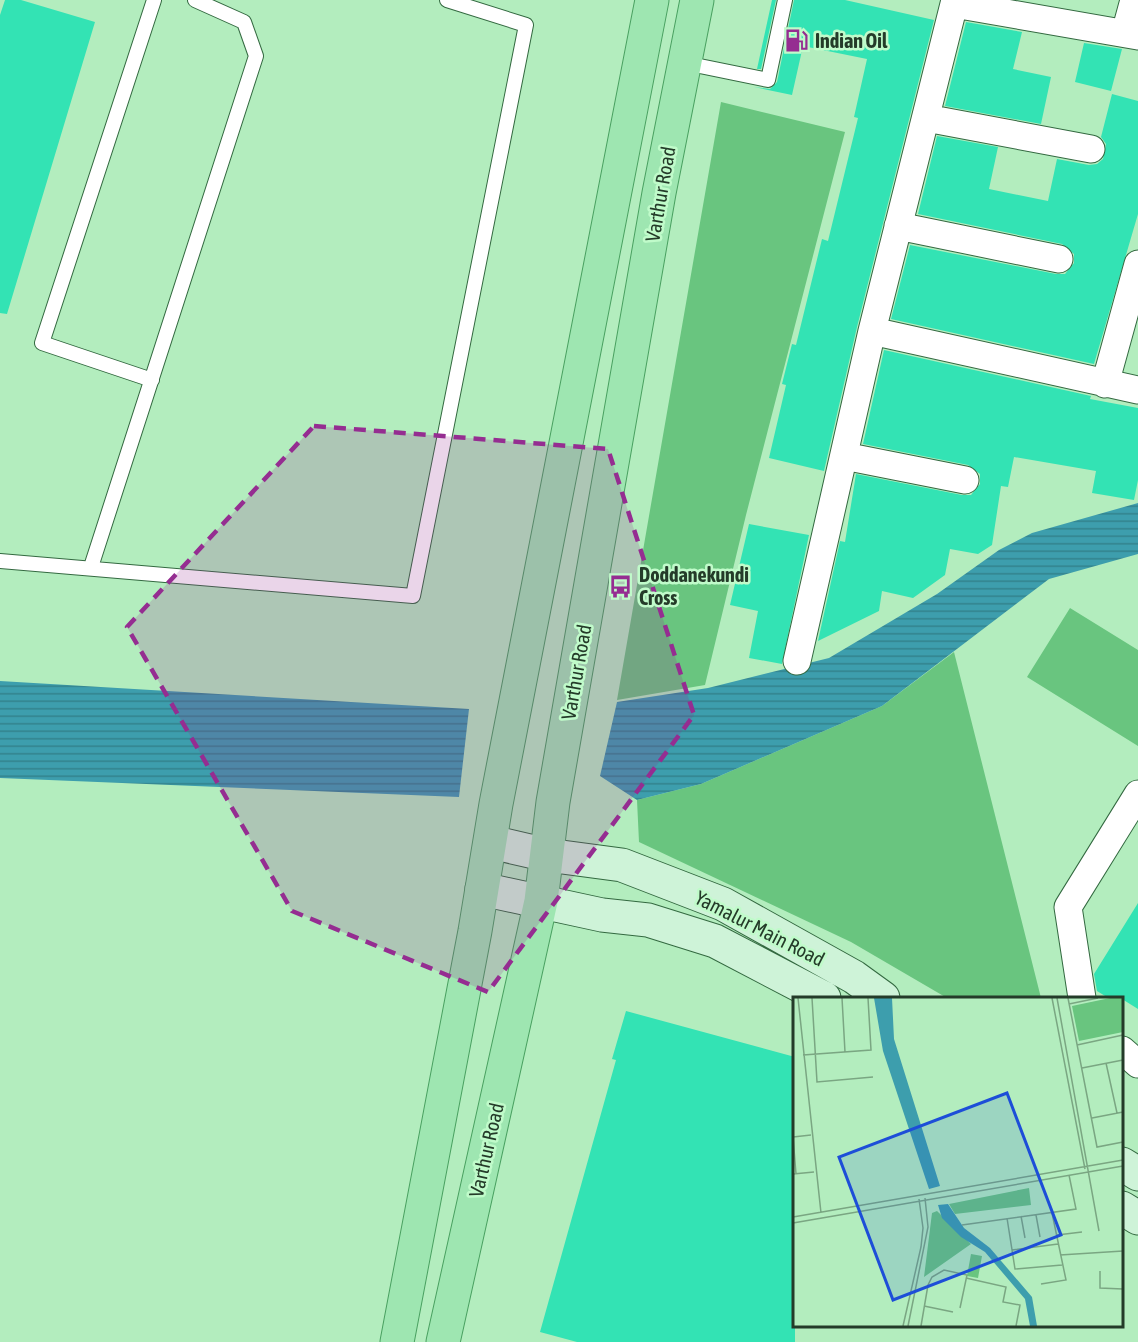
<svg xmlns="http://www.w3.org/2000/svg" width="1138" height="1342" font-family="'Asap Condensed',sans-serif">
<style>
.green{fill:#69c57f}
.water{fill:url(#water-rules)}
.building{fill:#33e3b4}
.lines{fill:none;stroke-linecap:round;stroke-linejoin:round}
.lane-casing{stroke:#336940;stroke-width:16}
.street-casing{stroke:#336940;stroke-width:29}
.secondary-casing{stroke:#336940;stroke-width:35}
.primary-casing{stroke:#49a060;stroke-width:35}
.lane{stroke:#fff;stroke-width:14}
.street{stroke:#fff;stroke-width:27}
.secondary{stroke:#cef3d8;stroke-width:33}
.primary{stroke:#9ee6b1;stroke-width:33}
.marked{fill:#952d91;fill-opacity:0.2;stroke:#952d91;stroke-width:4.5;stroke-dasharray:12 8;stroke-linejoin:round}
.labels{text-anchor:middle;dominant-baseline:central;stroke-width:5;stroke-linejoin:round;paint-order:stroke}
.poi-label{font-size:20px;font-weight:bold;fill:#243b29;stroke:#c0fbca;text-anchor:start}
.street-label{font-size:20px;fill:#243b29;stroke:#c0fbca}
.inset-road{fill:none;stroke:#7aa682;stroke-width:1.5}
.view{fill:#1d4ed8;fill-opacity:0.15;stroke:#1d4ed8;stroke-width:3}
.inset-edge{fill:none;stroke:#243b29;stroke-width:3}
</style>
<defs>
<pattern id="water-rules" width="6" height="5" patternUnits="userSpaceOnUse" patternTransform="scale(1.5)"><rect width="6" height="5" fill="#3d9ead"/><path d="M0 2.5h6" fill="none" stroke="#33828d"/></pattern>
</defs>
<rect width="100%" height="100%" fill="#b3edbe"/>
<!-- green -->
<path class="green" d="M 721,102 L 845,132 L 746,515 L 705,685 L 617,700 Z
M 1070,608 L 1138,650 L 1138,746 L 1027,677 Z
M 954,652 L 1041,998 L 947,998 L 851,942 L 639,842 L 637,800 L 701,784 L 882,706 Z"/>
<!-- water -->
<path class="water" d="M 1138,503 L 1138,554 L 1049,579 L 882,706 L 701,784 L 637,800 L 600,776 L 617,702 L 708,688 L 829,658 L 937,594 L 999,550 L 1032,533 Z
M 0,681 L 469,709 L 459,797 L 0,778 Z"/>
<!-- building -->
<path class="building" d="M 5,0 L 21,0 L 95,22 L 7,314 L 0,313 L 0,15 Z
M 772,0 L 776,0 L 761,69 L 757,69 Z
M 794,0 L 845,0 L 934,20 L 857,327 L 824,471 L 769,458 L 786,385 L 782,384 L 792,344 L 796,345 L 822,239 L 828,241 L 858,118 L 854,117 L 867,59 L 803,46 L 792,95 L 754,87 L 770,89 L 777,82 Z
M 966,22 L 1022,32 L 1013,69 L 1051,77 L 1041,124 L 945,106 Z
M 1084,43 L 1122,49 L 1111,91 L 1075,82 Z
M 1112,94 L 1138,101 L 1138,214 L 1094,364 L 891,319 L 910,245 L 1056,274 L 1065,274 L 1074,263 L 1074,254 L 1062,244 L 918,214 L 937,136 L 998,147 L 989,189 L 1048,201 L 1057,159 L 1089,165 L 1097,164 L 1103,159 L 1106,144 L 1101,137 Z
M 884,350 L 1091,396 L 1090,399 L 1138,408 L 1138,480 L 1134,500 L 1092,493 L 1096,471 L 1014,457 L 1008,487 L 1001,486 L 992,545 L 978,554 L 950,549 L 945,575 L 913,598 L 882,591 L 879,611 L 818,641 L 840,541 L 845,542 L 856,474 L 962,495 L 971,495 L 980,484 L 980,474 L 968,465 L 863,444 Z
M 749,524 L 809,535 L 782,664 L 749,658 L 758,611 L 730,605 Z
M 1138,903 L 1138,1009 L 1122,999 L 1110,999 L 1097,991 L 1094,974 Z
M 626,1011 L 795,1057 L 795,1342 L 577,1342 L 540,1332 L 616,1060 L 612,1059 Z"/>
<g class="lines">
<defs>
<path id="lane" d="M 685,63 L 768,80 L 785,0
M 152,380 L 42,343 L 154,0
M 0,561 L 413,596 L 526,25 L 447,0
M 91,567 L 256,56 L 244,22 L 195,0"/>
<path id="street" d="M 954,4 L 1138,36
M 1125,33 L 1134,0
M 926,118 L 1091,149
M 898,226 L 1059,259
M 872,331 L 1138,390
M 1105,384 L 1138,264
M 844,456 L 965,480
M 797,661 L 872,331 L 955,0
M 1082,998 L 1068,907 L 1138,794
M 1122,1050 L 1138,1064"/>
<path id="secondary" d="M 491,842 L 547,855 L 622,865 L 723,904 L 854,977 L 883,998
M 482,889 L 602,915 L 648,920 L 715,941 L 824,998
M 1122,1164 L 1138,1174
M 1122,1208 L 1138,1218"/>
<path id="primary" d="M 397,1342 L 475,931 L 496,804 L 652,0
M 443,1342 L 541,901 L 553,802 L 659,193 L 697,0"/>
</defs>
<!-- lane casing -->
<use href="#lane" class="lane-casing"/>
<!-- street casing -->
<use href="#street" class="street-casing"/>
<!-- secondary casing -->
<use href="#secondary" class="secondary-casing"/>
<!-- primary casing -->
<use href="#primary" class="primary-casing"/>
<!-- lane -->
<use href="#lane" class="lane"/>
<!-- street -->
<use href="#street" class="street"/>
<!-- secondary -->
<use href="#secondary" class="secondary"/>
<!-- primary -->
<use href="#primary" class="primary"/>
</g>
<!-- marked area -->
<path class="marked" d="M 314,426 L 608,449 L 694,715 L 488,992 L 292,911 L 127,627 Z"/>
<!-- icons -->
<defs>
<symbol id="fuel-bare" viewBox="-9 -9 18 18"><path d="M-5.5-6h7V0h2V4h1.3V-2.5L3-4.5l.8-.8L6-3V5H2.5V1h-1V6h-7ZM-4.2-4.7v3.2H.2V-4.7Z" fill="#952d91" stroke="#c0fbca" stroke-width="2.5" paint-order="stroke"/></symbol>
<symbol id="bus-bare" viewBox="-9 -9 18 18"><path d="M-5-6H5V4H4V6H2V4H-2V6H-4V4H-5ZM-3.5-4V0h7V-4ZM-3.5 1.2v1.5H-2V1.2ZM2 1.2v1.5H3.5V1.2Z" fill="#952d91" stroke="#c0fbca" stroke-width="2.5" paint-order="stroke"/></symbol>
</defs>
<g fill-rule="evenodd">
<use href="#fuel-bare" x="780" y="24" width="33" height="33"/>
<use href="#bus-bare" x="604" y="570" width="33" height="33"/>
</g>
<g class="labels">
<!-- poi labels -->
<g class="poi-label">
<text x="815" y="40">Indian Oil</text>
<text x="639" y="574">Doddanekundi<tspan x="639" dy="23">Cross</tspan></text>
</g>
<!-- street labels -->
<g class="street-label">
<text transform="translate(660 194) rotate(-80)">Varthur Road</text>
<text transform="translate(576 672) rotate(-80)">Varthur Road</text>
<text transform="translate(760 928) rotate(27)">Yamalur Main Road</text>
<text transform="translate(486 1150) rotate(-77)">Varthur Road</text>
</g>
</g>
<!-- overview -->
<g transform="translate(793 997)">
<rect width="330" height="330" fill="#b3edbe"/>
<path d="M 317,1 L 330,1 L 330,35 L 286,44 L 279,9 ZM 236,191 L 238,208 L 162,217 L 156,207 ZM 144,214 L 178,247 L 131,280 L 139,216 ZM 178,257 L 189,259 L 185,281 L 174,279 Z" fill="#69c57f"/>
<path d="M 81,1 L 99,1 L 101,42 L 147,189 L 136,192 L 90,54 ZM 155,207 L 171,231 L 197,251 L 239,300 L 244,329 L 237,329 L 232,302 L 192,255 L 168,240 L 149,221 L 145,208 Z" fill="#3d9ead"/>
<path class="inset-road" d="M 5,1 L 28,216M 19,1 L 24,85 L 80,80M 49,1 L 52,55M 259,1 L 292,172M 264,1 L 306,234M 275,1 L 304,150 L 330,145M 276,7 L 305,1M 284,48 L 330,38M 10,58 L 78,53 L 75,1M 313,66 L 324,116M 289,71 L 330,63M 299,121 L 330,115M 0,140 L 3,177M 0,140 L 18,138M 0,177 L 21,175M 243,218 L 247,240M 228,219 L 232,241M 0,220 L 330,163M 214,221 L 222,272 L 269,268M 0,226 L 330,169M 169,228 L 283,212 L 276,178M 264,238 L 289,235M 219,253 L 265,247M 267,258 L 330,254M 307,274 L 307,291 L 330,292M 173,281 L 213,290 L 210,305 L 227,308 L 223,329M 248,287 L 273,283 L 259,216M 131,309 L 160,315M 110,329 L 128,250 L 130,231 L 126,202M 115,329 L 135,230 L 132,201M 128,329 L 135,288 L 139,280 L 151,273 L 174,278 L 167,311"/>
<path class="view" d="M 214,96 L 268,238 L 100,303 L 46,160 Z"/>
<rect width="330" height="330" class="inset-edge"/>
</g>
</svg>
